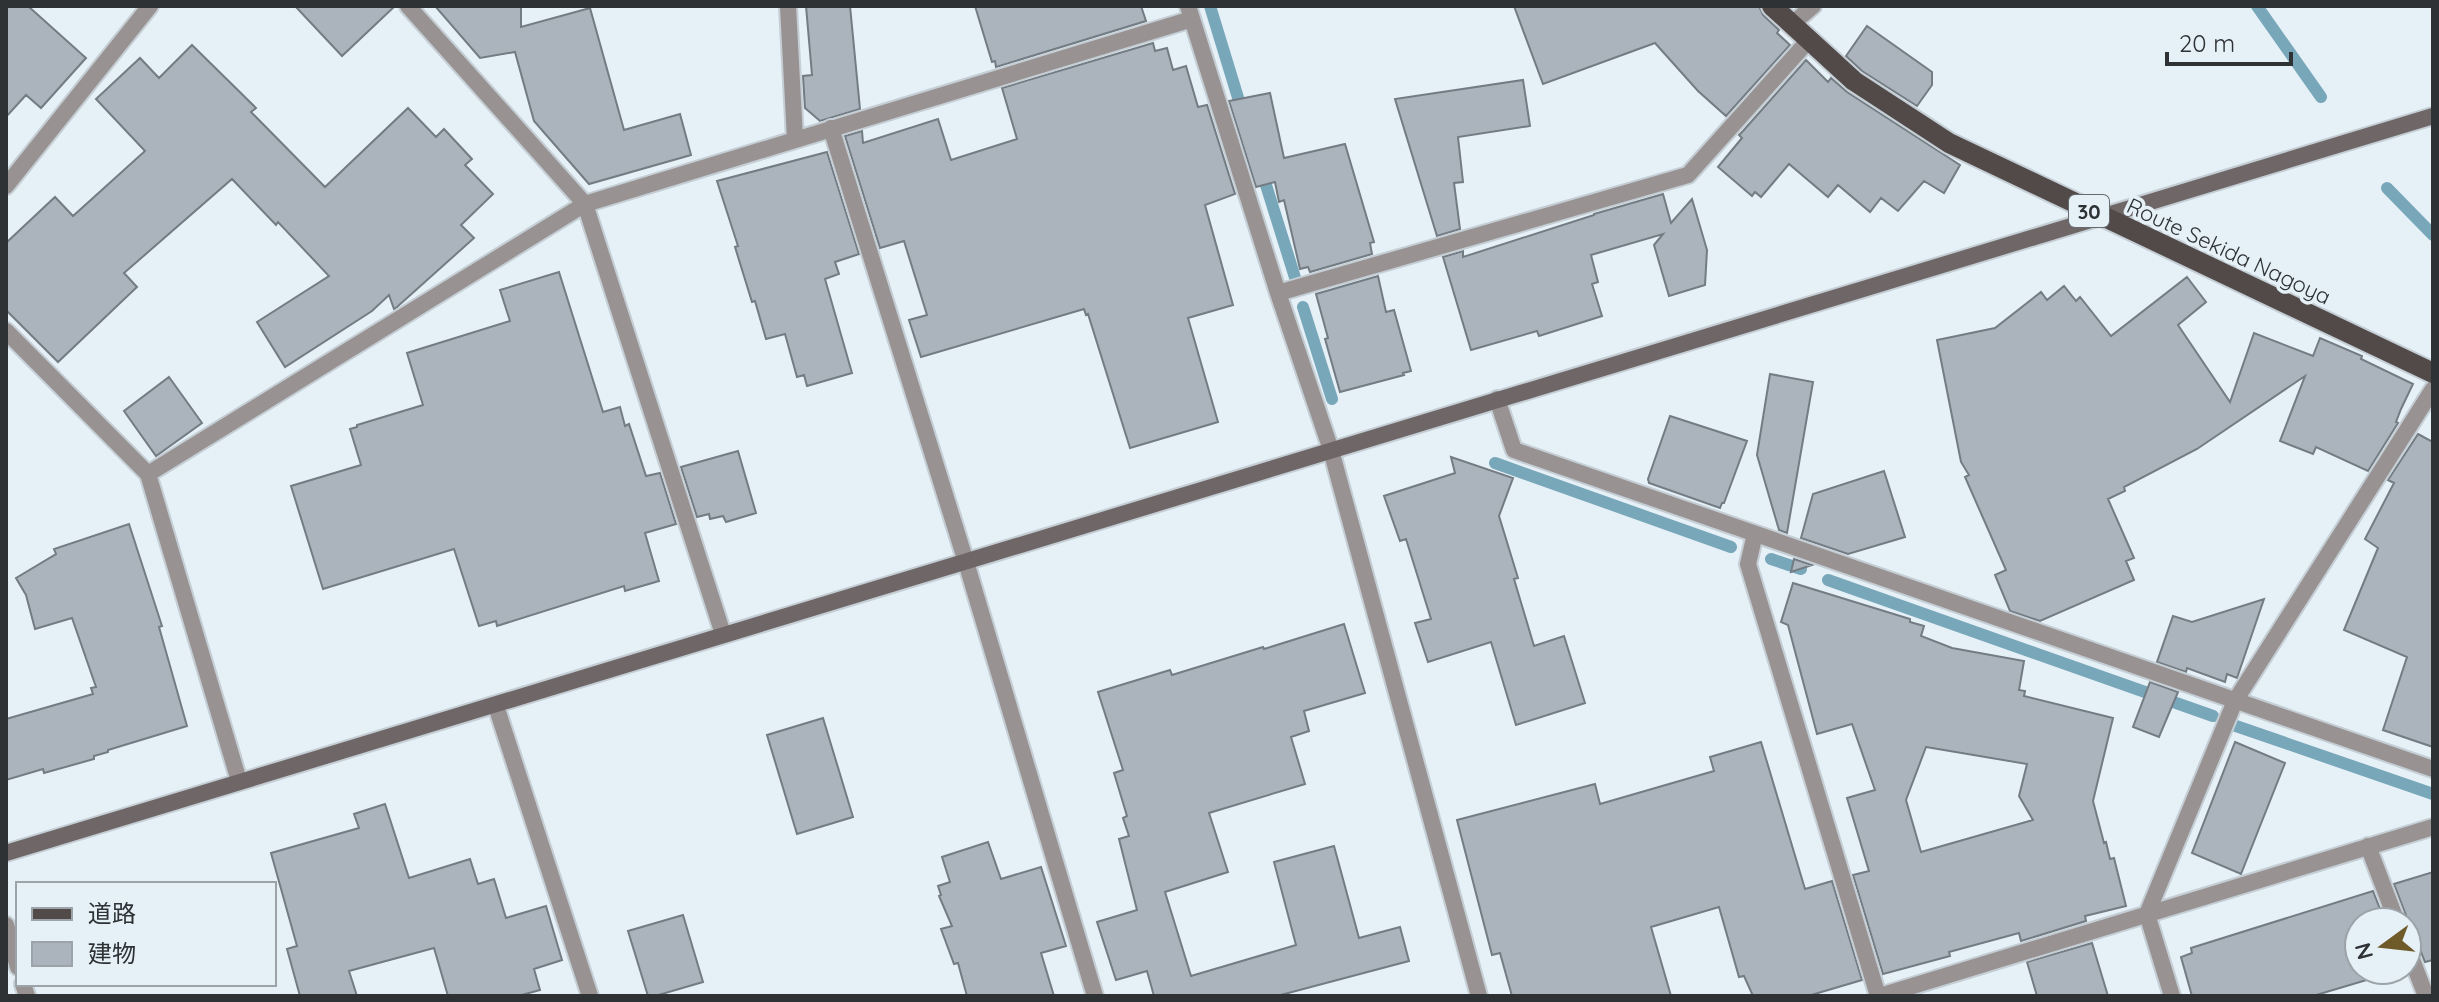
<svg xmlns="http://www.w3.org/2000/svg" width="2439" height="1002" font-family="Quicksand,'Noto Sans JP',sans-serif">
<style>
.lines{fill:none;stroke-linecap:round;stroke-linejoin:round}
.stream{stroke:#79a7ba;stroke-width:12}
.building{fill:#abb4bc;stroke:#737c83;stroke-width:2;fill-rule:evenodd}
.street-casing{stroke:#c4ced4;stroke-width:20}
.secondary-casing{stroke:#c4ced4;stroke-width:20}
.primary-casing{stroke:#c4ced4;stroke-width:24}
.street{stroke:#989292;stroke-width:16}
.secondary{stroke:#6f6767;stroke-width:16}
.primary{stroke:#524949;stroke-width:20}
.labels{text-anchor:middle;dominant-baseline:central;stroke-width:7;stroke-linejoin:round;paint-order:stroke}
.shield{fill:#e5f0f7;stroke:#656b6f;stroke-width:2}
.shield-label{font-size:20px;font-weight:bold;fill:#2e3235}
.street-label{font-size:22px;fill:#2e3235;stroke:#e5f0f7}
</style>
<rect width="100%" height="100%" fill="#e5f0f7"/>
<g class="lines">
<!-- stream -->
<path class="stream" d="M 1210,6 L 1243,114
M 2257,6 L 2321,97
M 1261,169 L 1297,284
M 2387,188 L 2433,235
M 1303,307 L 1332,399
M 1495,463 L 1731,547
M 1771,559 L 1801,569
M 1828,580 L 2213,716
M 2236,726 L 2433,794"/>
</g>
<!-- building -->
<path class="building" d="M 6,6 L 28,6 L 86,58 L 41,108 L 26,95 L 6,117 Z
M 295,6 L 395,6 L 342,56 Z
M 435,6 L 521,6 L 521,27 L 590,8 L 624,130 L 680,114 L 691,155 L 589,184 L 534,121 L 515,52 L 480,58 Z
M 806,6 L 850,6 L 860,109 L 820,121 L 805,108 L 803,76 L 812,75 Z
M 975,6 L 1141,6 L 1146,21 L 996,67 L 995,61 L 992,62 Z
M 1514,6 L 1759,6 L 1763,15 L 1779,30 L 1777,33 L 1790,45 L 1726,116 L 1698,91 L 1655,43 L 1543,84 Z
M 1867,26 L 1932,72 L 1932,85 L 1917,106 L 1862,71 L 1846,56 Z
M 1153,43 L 1155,51 L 1167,48 L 1173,70 L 1186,66 L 1198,107 L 1207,105 L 1235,194 L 1205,205 L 1233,305 L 1188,318 L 1218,422 L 1130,448 L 1088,314 L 1086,315 L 1084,309 L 921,357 L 909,320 L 927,315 L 904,241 L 880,248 L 845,136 L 862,131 L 863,143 L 938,119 L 951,160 L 1017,139 L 1002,88 Z
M 192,45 L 256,108 L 251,112 L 325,187 L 408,108 L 436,137 L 444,129 L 472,159 L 465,165 L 493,194 L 461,225 L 474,238 L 397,307 L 394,309 L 389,295 L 372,311 L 285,367 L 257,322 L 329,276 L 278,222 L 276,225 L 232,179 L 124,273 L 137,287 L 58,362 L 6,310 L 6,243 L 55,197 L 73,216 L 145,151 L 96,99 L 140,58 L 159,78 Z
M 1806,60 L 1828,82 L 1831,78 L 1847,92 L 1960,165 L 1944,193 L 1924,181 L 1898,211 L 1881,198 L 1870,212 L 1838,185 L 1828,197 L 1789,164 L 1761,197 L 1755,192 L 1752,196 L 1718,167 L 1742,138 L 1739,135 L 1743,131 Z
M 1523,80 L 1530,126 L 1458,137 L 1463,182 L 1454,183 L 1460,229 L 1437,236 L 1395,99 Z
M 1270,93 L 1284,158 L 1345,144 L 1374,242 L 1370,243 L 1372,254 L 1310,272 L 1308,267 L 1300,269 L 1284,200 L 1279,202 L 1275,182 L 1256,187 L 1229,101 Z
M 827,152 L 859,254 L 835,262 L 839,274 L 825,279 L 852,373 L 807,386 L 804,375 L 797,377 L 785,334 L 766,339 L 755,301 L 752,302 L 735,247 L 738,246 L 717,181 Z
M 1663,194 L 1671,223 L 1692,199 L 1707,250 L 1705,285 L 1669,296 L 1654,245 L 1663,234 L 1591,255 L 1598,282 L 1592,284 L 1602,316 L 1539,336 L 1537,331 L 1471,350 L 1443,257 L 1463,251 L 1463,257 L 1594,215 L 1594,214 Z
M 559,272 L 603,412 L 620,407 L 625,426 L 629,424 L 646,476 L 660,473 L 676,524 L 645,533 L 659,581 L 625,591 L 624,586 L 497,626 L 496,621 L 479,626 L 454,549 L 323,589 L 291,486 L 361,465 L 350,429 L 357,427 L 357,425 L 423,405 L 407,353 L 510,321 L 500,290 Z
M 1378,276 L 1386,312 L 1394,310 L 1411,371 L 1403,373 L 1404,375 L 1340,392 L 1325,339 L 1328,338 L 1316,294 Z
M 2187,277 L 2206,302 L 2178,325 L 2230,402 L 2254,333 L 2313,356 L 2320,338 L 2362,356 L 2361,359 L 2413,384 L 2401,409 L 2396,422 L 2398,423 L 2368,471 L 2316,447 L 2313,454 L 2280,441 L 2305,376 L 2197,449 L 2124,487 L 2125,491 L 2108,499 L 2134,558 L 2126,561 L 2134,580 L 2040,621 L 2010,611 L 1995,575 L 2006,570 L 1965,477 L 1969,475 L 1961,462 L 1937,340 L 1995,328 L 2041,292 L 2047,300 L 2064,286 L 2076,301 L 2080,297 L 2111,336 Z
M 1770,374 L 1813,382 L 1787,533 L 1779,530 L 1757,455 Z
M 169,377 L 202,423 L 156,456 L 124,411 Z
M 1670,416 L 1747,441 L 1724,503 L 1722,503 L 1720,508 L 1649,483 L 1648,479 Z
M 2418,434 L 2433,442 L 2433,747 L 2383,730 L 2407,657 L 2344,630 L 2378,548 L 2365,539 L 2394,483 L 2388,480 Z
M 738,451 L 756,513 L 726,522 L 723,516 L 710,519 L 709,514 L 697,517 L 681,467 Z
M 1451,457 L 1513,478 L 1499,516 L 1518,578 L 1514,579 L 1534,646 L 1564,636 L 1585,703 L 1516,725 L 1491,642 L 1428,662 L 1415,623 L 1431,619 L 1406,539 L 1400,541 L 1384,496 L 1455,473 Z
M 1884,471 L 1905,537 L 1848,554 L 1801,538 L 1813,494 Z
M 129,524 L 162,626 L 159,627 L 187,726 L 108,750 L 108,752 L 94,756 L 94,759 L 44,773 L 43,769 L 6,780 L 6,719 L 93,694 L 91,688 L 96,687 L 72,618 L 35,629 L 26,595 L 16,578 L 56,554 L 54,549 Z
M 1794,559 L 1812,565 L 1791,572 Z
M 1793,583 L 1910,619 L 1910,622 L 1924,626 L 1921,636 L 1952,648 L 2024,661 L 2019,690 L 2025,691 L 2024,696 L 2113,718 L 2093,801 L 2104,843 L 2106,842 L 2110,859 L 2114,858 L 2126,906 L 2085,916 L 2086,921 L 2021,941 L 2019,933 L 1949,952 L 1950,956 L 1883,974 L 1853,875 L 1869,871 L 1847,798 L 1875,790 L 1852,724 L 1817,734 L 1788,625 L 1781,622 ZM 1926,747 L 2027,764 L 2019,796 L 2033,820 L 1921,852 L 1906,800 Z
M 2264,599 L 2237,678 L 2227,674 L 2225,682 L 2187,668 L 2186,672 L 2157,662 L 2173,616 L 2192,622 Z
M 1344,624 L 1365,693 L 1304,711 L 1309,731 L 1291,737 L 1305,784 L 1209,813 L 1228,872 L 1165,892 L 1191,976 L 1296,945 L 1274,862 L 1334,846 L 1359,938 L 1400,927 L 1409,961 L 1277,996 L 1154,996 L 1147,971 L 1116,980 L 1097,922 L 1137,910 L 1119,839 L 1129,836 L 1123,818 L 1127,816 L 1114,773 L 1123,770 L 1098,692 L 1170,670 L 1172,675 L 1263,647 L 1264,649 Z
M 2150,682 L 2178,692 L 2159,737 L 2133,727 Z
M 823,718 L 853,817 L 797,834 L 767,735 Z
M 1761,742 L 1805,889 L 1832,881 L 1862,980 L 1808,996 L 1753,996 L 1744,976 L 1739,977 L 1719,907 L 1651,927 L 1671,996 L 1512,996 L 1500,953 L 1492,955 L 1457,820 L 1595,784 L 1600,804 L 1714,771 L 1710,757 Z
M 2235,742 L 2285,763 L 2241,874 L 2192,853 Z
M 385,804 L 409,878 L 470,859 L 478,884 L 494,879 L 506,918 L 546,906 L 562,960 L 534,969 L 540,990 L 518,996 L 448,996 L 434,948 L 349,971 L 357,996 L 300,996 L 287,949 L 297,946 L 271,853 L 359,828 L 354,814 Z
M 988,842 L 1001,879 L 1041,867 L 1066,946 L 1041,953 L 1054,996 L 967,996 L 958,963 L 954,964 L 941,929 L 952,926 L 939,896 L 941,895 L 938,886 L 950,882 L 942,857 Z
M 2433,872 L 2433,960 L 2425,962 L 2417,942 L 2413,938 L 2407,936 L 2407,918 L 2394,884 Z
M 2373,891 L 2385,922 L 2359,922 L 2359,970 L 2400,970 L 2313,996 L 2192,996 L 2181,957 L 2192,953 L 2191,948 Z
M 683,915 L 703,982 L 655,996 L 648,996 L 628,931 Z
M 2092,943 L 2108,996 L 2037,996 L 2027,962 Z"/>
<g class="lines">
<defs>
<path id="street" d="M 408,6 L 585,204 L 723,634
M 788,6 L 795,139
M 1188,6 L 1278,293 L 1331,450 L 1479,996
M 1791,25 L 1813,6
M 831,128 L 966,562 L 1095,996
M 6,186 L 150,6
M 1278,293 L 1688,175 L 1808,41
M 6,331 L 148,474 L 239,781
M 1497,399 L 1514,450 L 2433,769
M 148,474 L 585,204 L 1192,19
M 1755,534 L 1748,564 L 1878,996
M 496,706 L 590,996
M 2368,846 L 2397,922
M 6,925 L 18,967
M 2407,947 L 2426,996
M 23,984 L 27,996
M 1880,996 L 2433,827
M 2172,996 L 2147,914 L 2235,701 L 2433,389"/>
<path id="secondary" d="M 6,853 L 2433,116"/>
<path id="primary" d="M 1772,6 L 1854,81 L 1949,143 L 2433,373"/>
</defs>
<!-- street casing -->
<use href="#street" class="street-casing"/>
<!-- secondary casing -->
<use href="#secondary" class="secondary-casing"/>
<!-- primary casing -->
<use href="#primary" class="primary-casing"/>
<!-- street -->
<use href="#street" class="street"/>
<!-- secondary -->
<use href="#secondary" class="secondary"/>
<!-- primary -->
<use href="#primary" class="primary"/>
</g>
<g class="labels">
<!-- shield labels -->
<rect class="shield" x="2069" y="195" width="40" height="32" rx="6"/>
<g class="shield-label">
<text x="2089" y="211">30</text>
</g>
<!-- street labels -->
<g class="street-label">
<text transform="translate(2229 251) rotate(25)">Route Sekida Nagoya</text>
</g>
</g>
<!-- border -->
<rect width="2439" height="1002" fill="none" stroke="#2e3235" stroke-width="16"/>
<!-- legend -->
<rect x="16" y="882" width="260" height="104" fill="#e5f0f7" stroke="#9ca4a9" stroke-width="2"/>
<rect x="32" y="908" width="40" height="12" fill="#524949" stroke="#9ca4a9" stroke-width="2"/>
<text x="88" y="922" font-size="24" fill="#2e3235">道路</text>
<rect x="32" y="942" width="40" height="24" fill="#abb4bc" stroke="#9ca4a9" stroke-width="2"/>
<text x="88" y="962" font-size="24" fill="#2e3235">建物</text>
<!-- north arrow -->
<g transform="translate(2383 946) rotate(255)"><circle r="38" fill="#e5f0f7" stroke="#9ca4a9" stroke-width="2"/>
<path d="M0-6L14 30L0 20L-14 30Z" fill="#6f5a29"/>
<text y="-12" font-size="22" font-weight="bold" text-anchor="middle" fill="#2e3235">N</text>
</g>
<!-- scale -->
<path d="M2167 52v12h124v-12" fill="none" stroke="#2e3235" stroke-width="4"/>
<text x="2179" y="52" font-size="24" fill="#2e3235" stroke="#e5f0f7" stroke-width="6" paint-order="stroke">20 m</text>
</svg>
